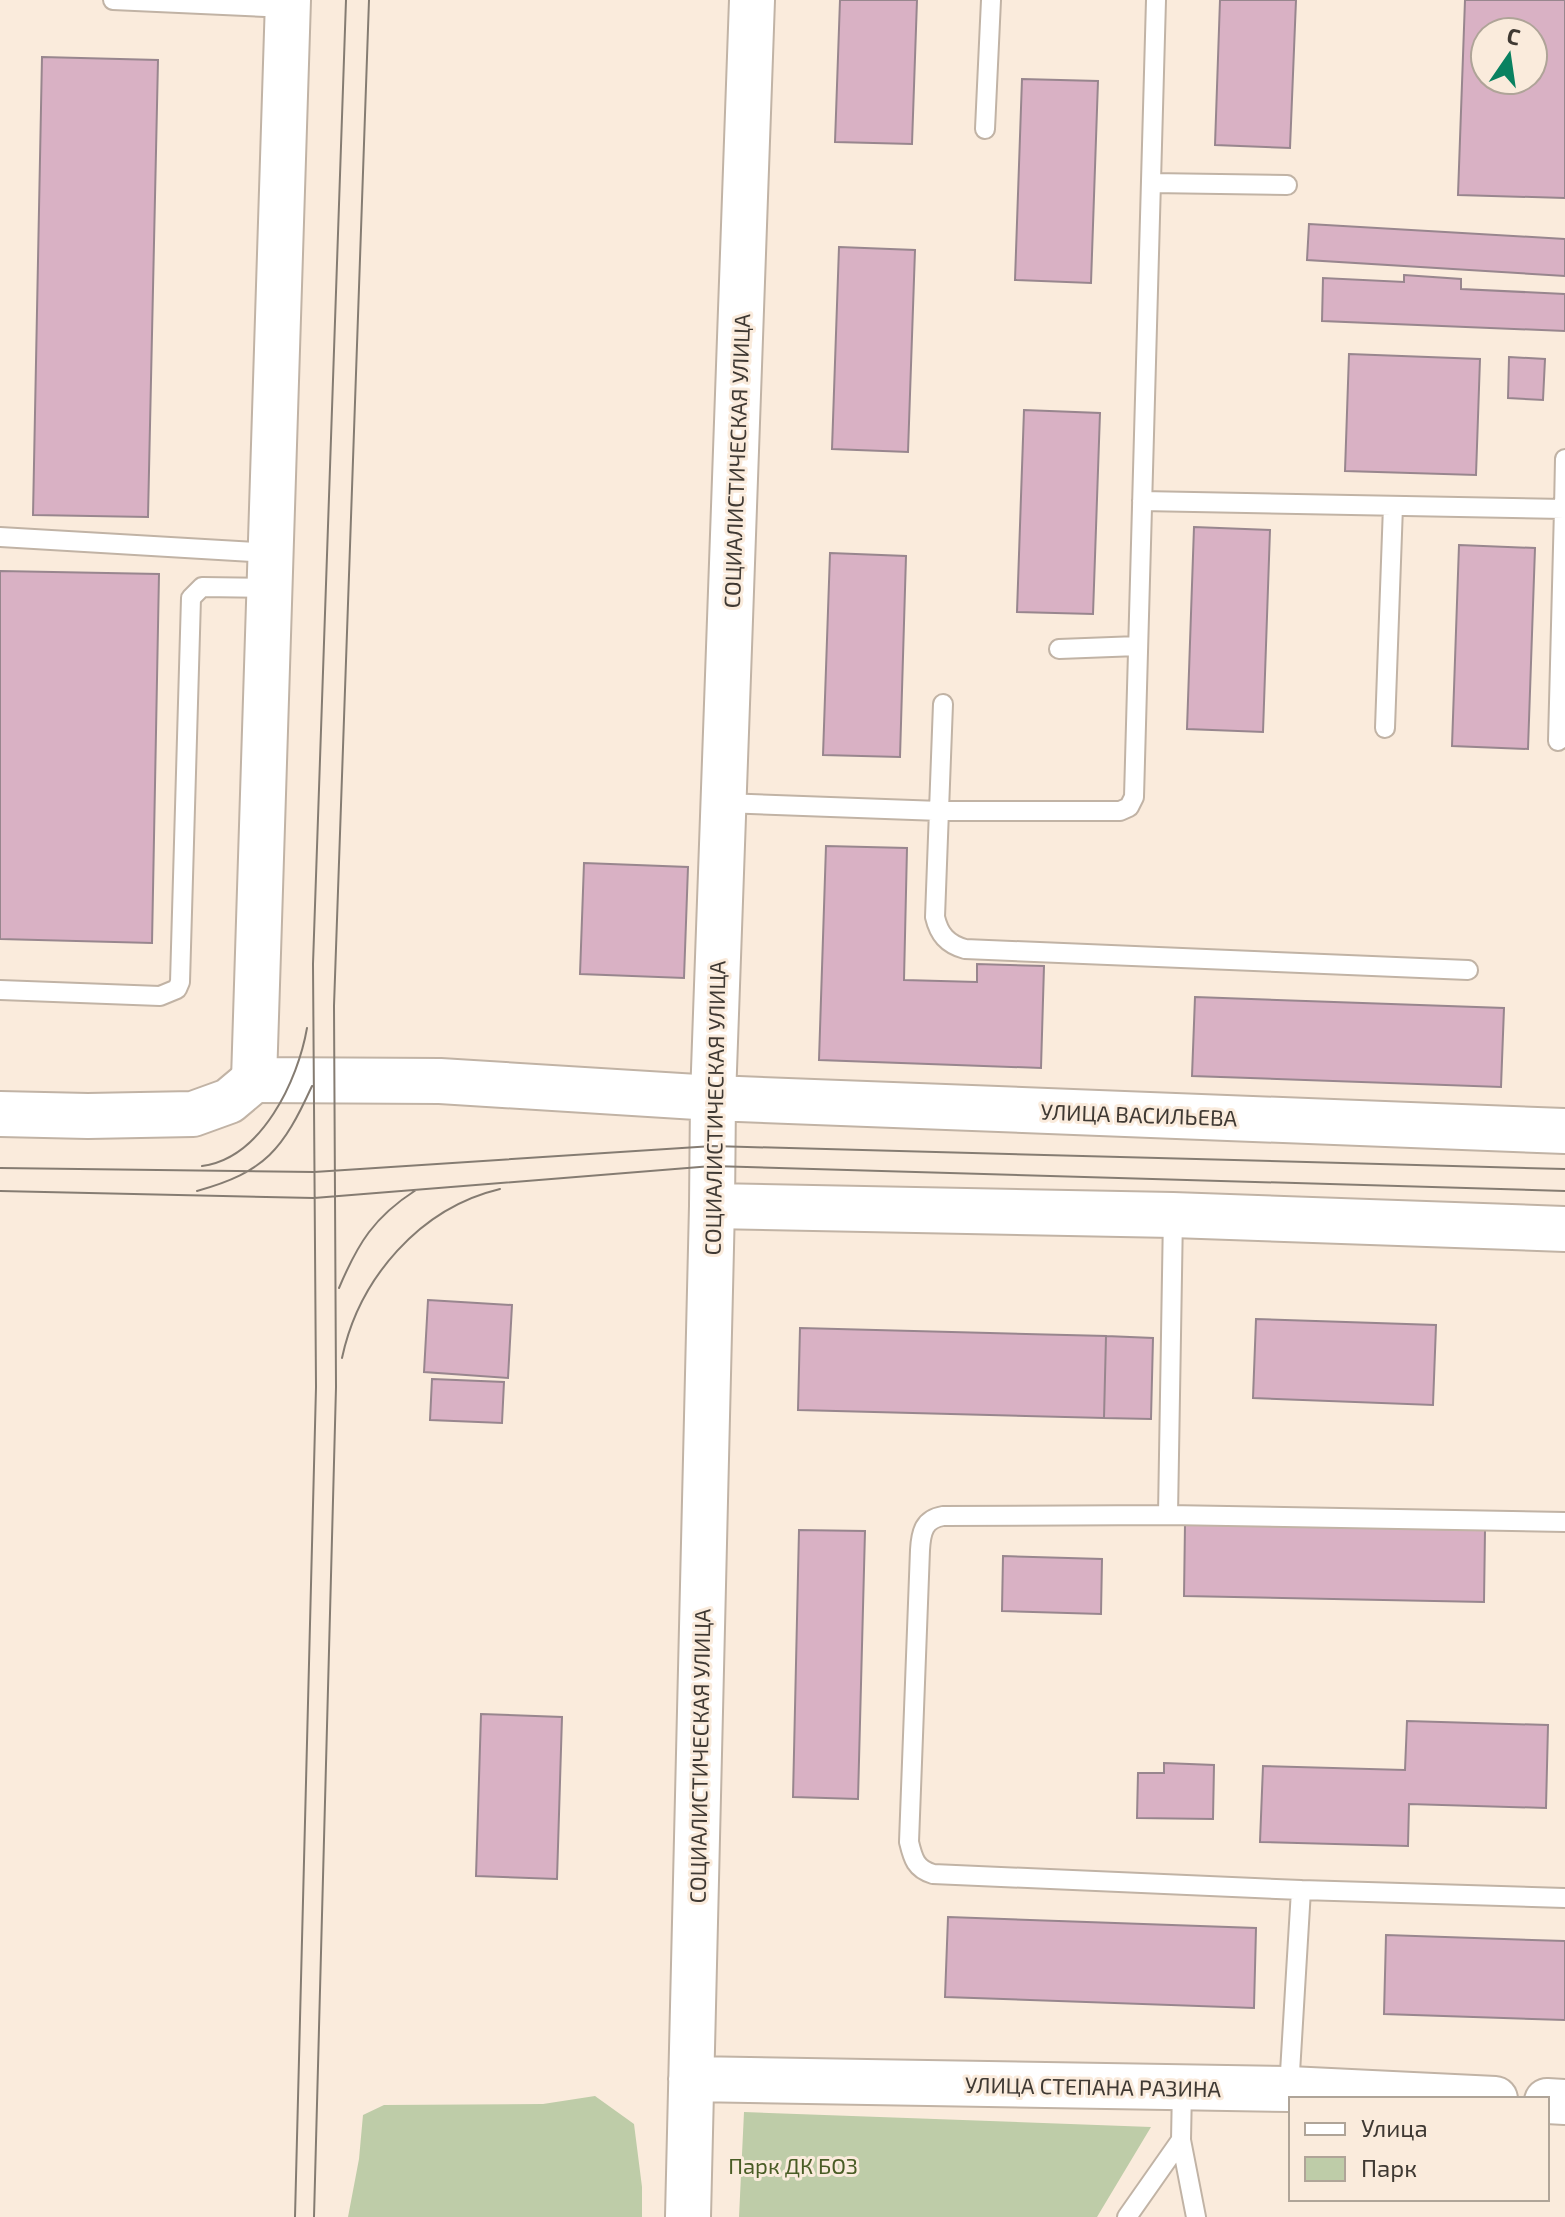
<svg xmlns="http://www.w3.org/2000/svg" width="1565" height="2217" font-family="'Exo 2',sans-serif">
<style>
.green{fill:#becca8}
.building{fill:#d9b1c4;stroke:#98868e;stroke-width:2;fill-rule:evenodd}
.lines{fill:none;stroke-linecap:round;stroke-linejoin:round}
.service-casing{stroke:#c1b3a5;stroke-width:22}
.tertiary-casing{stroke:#c1b3a5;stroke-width:48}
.secondary-casing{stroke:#c1b3a5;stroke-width:48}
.service{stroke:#fff;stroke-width:18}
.tertiary{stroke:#fff;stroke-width:44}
.secondary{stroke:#fff;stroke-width:44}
.tram{stroke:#857c72;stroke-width:2}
.labels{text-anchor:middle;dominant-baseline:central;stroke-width:6;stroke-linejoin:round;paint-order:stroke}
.street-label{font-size:22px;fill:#3f3933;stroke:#faebdc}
.park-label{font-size:22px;fill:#495c25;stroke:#faebdc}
</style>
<rect width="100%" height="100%" fill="#faebdc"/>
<!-- green -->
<path class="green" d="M 595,2096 L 634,2124 L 642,2187 L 642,2217 L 348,2217 L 359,2159 L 363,2115 L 384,2105 L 543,2104 Z
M 744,2112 L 1151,2127 L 1097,2217 L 739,2217 Z"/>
<!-- building -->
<path class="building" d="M 840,0 L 917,0 L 912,144 L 835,142 Z
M 1220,0 L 1296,0 L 1290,148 L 1215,145 Z
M 1465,0 L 1565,0 L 1565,198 L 1458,195 ZM 1485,32 L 1533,32 L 1533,80 L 1485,80 Z
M 42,57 L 158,60 L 148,517 L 33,515 Z
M 1022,79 L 1098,81 L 1091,283 L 1015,280 Z
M 1309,224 L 1565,239 L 1565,276 L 1307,260 Z
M 839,247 L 915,250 L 908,452 L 832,449 Z
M 1404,275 L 1461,279 L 1461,289 L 1565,294 L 1565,331 L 1322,321 L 1323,278 L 1404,282 Z
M 1349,354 L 1480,359 L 1476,475 L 1345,471 Z
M 1509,357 L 1545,359 L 1543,400 L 1508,398 Z
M 1024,410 L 1100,413 L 1093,614 L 1017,612 Z
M 1194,527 L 1270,530 L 1263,732 L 1187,729 Z
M 1459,545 L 1535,548 L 1528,749 L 1452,746 Z
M 830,553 L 906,556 L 900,757 L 823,755 Z
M 0,571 L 159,574 L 152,943 L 0,939 Z
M 826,846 L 907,848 L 904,980 L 977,982 L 977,964 L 1044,966 L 1041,1068 L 819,1060 Z
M 584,863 L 688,867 L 684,978 L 580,974 Z
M 1195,997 L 1504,1008 L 1501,1087 L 1192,1076 Z
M 428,1300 L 512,1305 L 508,1378 L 424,1372 Z
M 1256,1319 L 1436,1325 L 1433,1405 L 1253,1398 Z
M 800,1328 L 1106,1336 L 1104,1418 L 798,1410 Z
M 1106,1336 L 1153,1338 L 1151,1419 L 1104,1418 Z
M 432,1379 L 504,1382 L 502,1423 L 430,1420 Z
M 1185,1524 L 1485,1530 L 1484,1602 L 1184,1596 Z
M 799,1530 L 865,1531 L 858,1799 L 793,1797 Z
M 1003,1556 L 1102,1559 L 1101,1614 L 1002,1611 Z
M 481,1714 L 562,1717 L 557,1879 L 476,1876 Z
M 1407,1721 L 1548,1725 L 1546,1808 L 1409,1804 L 1408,1846 L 1260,1842 L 1263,1766 L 1405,1770 Z
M 1164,1763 L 1214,1765 L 1213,1819 L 1137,1818 L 1138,1773 L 1164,1773 Z
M 948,1917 L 1256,1928 L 1254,2008 L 945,1997 Z
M 1386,1935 L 1565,1941 L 1565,2020 L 1384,2014 Z"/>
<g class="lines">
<defs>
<path id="service" d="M 113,0 L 288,8
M 985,129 L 991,0
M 1151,183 L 1287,185
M 1142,501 L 1564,509 L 1565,459
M 0,537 L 271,553
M 1059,649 L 1138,646
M 943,704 L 935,917 C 939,934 947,944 965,949 L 1468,970
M 1385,728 L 1393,506
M 1558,741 L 1564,509
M 724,803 L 940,811 L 1120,811 L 1129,807 L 1134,797 L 1156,0
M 0,990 L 160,996 L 177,989 L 180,982 L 191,598 L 202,587 L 269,588
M 1173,1215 L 1168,1515 L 943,1516 C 924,1519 921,1532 920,1550 L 909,1842 C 913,1859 916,1869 933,1874 L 1301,1890 L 1289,2089
M 1168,1515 L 1565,1522
M 1301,1890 L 1565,1898
M 1181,2140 L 1196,2217
M 1127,2217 L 1181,2140 L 1182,2088"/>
<path id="tertiary" d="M 713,1098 L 752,0
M 0,1114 L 88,1116 L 193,1114 L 229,1101 L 254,1080
M 691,2079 L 1289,2089 L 1495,2099
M 1547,2101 L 1565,2102
M 688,2217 L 712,1206"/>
<path id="secondary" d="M 288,0 L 254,1080 L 440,1081 L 713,1098 L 1565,1131
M 713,1098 L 712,1206 L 1173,1215 L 1565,1229"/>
</defs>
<!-- service casing -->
<use href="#service" class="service-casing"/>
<!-- tertiary casing -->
<use href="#tertiary" class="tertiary-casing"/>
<!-- secondary casing -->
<use href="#secondary" class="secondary-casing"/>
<!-- service -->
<use href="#service" class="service"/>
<!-- tertiary -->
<use href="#tertiary" class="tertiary"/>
<!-- secondary -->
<use href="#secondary" class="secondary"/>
<!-- tram -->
<path class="tram" d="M 202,1166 C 262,1158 298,1080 307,1028
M 0,1168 L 314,1172 L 713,1146 L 1565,1169
M 0,1191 L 314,1198 L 712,1166 L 1565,1191
M 197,1191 C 266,1172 283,1149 312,1086
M 339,1288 C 358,1243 374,1217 416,1190
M 342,1358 C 359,1278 420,1208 500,1189
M 295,2217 L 316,1387 L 313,964 L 346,0
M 314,2217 L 336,1387 L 334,1006 L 369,0"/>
</g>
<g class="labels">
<!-- street labels -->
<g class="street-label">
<text transform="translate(736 461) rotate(-88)">СОЦИАЛИСТИЧЕСКАЯ УЛИЦА</text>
<text transform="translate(714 1108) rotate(-89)">СОЦИАЛИСТИЧЕСКАЯ УЛИЦА</text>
<text transform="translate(1139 1114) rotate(2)">УЛИЦА ВАСИЛЬЕВА</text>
<text transform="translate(699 1756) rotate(-89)">СОЦИАЛИСТИЧЕСКАЯ УЛИЦА</text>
<text transform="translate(1093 2086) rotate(1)">УЛИЦА СТЕПАНА РАЗИНА</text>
</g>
<!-- park labels -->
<g class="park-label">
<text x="793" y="2165">Парк ДК БОЗ</text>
</g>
</g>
<!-- legend -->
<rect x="1289" y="2097" width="260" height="104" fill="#faebdc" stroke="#afa498" stroke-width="2"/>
<rect x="1305" y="2123" width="40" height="12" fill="#ffffff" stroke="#afa498" stroke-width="2"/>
<text x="1361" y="2137" font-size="24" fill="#3f3933">Улица</text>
<rect x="1305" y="2157" width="40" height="24" fill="#becca8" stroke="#afa498" stroke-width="2"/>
<text x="1361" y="2177" font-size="24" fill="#3f3933">Парк</text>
<!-- north arrow -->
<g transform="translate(1509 56) rotate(13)"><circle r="38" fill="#faebdc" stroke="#afa498" stroke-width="2"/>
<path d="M0-6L14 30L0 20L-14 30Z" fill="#098160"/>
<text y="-12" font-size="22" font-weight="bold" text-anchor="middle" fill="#3f3933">С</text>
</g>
</svg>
